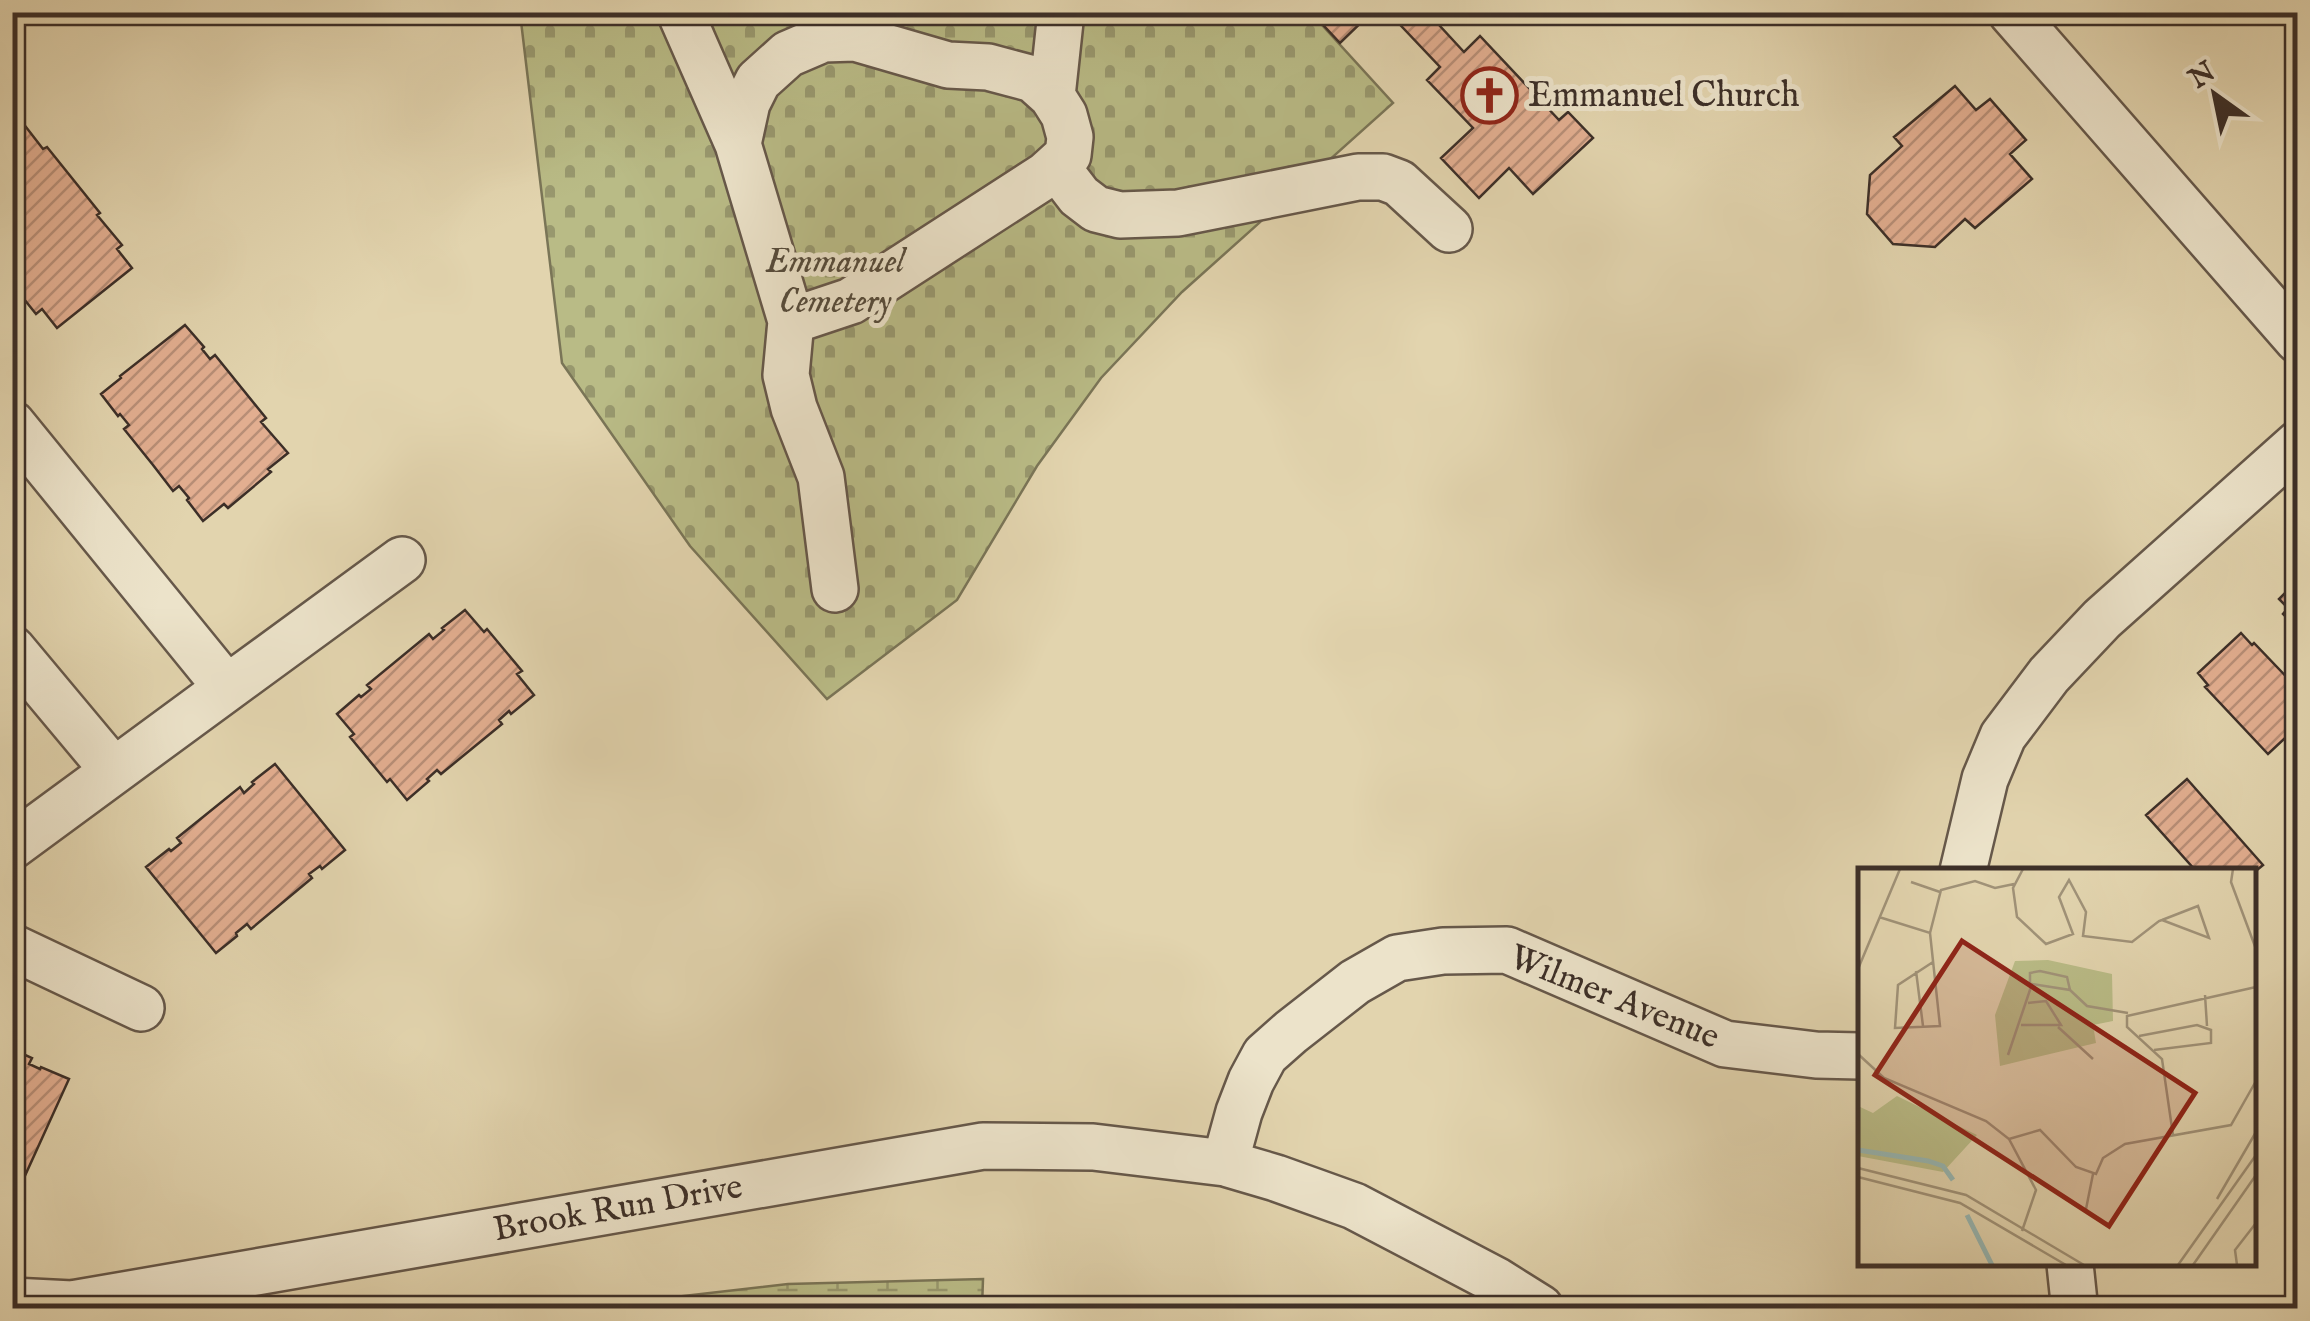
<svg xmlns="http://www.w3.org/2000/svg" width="2310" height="1321" font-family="'IM FELL English',serif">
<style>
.wetland{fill:url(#wetland-marsh);stroke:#7a7557;stroke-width:2.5}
.cemetery{fill:url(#cemetery-stones);stroke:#7a7557;stroke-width:2.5}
.building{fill:url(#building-hatch);stroke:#3c2f28;stroke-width:2.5}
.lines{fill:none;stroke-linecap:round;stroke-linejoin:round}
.minor-casing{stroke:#66584a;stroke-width:50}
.minor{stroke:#ece3ca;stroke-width:45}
.labels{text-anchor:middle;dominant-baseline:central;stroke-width:10;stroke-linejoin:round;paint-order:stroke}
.poi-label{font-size:35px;fill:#3c2f28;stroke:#ece3ca;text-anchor:start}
.park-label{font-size:35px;font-style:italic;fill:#554b3b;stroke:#ece3ca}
.street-label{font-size:35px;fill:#3c2f28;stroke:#ece3ca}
.inset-river{fill:none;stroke:#97b7b3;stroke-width:5}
.inset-road{fill:none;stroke:#a09278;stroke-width:2.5}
.view{fill:#8f2418;fill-opacity:0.15;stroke:#8f2418;stroke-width:5}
.inset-edge{fill:none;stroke:#3c2f28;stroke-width:5}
</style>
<defs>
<pattern id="wetland-marsh" width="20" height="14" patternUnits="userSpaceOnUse" patternTransform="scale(2.5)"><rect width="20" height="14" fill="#b9bb86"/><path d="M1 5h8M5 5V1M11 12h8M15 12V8" fill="none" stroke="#98986e"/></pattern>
<pattern id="cemetery-stones" width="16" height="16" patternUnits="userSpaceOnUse" patternTransform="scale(2.5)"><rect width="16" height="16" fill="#b9bb86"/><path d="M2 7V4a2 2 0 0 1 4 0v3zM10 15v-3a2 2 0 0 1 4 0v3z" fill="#98986e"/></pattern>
<pattern id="building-hatch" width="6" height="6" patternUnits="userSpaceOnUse" patternTransform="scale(2.5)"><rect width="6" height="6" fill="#e2ae90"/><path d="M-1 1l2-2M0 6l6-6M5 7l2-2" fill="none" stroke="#b88e76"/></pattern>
</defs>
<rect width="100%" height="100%" fill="#e2d4ae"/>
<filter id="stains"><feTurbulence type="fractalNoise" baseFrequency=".002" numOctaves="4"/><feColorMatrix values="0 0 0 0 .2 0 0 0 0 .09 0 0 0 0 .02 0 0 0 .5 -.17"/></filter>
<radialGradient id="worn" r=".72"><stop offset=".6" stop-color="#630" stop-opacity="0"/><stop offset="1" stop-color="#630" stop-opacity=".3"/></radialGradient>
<!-- wetland -->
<path class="wetland" d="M 983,1279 L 982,1308 L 579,1308 L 788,1284 Z"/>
<!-- cemetery -->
<path class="cemetery" d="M 520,13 L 1311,13 L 1393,103 L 1182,292 L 1101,378 L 1037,466 L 957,600 L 827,699 L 690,546 L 562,363 Z"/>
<!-- building -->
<path class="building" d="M 1311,12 L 1372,12 L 1340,43 Z
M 1388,12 L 1427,12 L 1464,52 L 1480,36 L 1559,120 L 1568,112 L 1593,138 L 1533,194 L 1509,168 L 1479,198 L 1441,158 L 1473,128 L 1427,80 L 1440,67 Z
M 1955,86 L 1976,110 L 1990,99 L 2026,140 L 2010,154 L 2032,179 L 1975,228 L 1965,219 L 1935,247 L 1893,244 L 1867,214 L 1870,175 L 1902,146 L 1894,137 Z
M 19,118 L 43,149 L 47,147 L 100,213 L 97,215 L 122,245 L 117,249 L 132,268 L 57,328 L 42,309 L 36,314 L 12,284 L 12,120 Z
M 185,325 L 204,347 L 202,349 L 210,359 L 215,355 L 266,418 L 261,422 L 288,453 L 268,469 L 271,472 L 228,508 L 224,504 L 203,521 L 187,500 L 189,498 L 179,486 L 173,491 L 153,465 L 124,429 L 129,425 L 120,414 L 118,416 L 101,394 L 121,378 L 120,376 Z
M 2297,581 L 2298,582 L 2298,629 L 2283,614 L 2288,608 L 2279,599 Z
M 465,610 L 484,632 L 487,629 L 522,671 L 517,674 L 534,695 L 511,714 L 509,711 L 499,720 L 502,724 L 441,774 L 437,770 L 427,779 L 429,781 L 407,800 L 390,779 L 387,782 L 350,737 L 354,734 L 337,714 L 359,695 L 361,697 L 371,689 L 367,685 L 429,634 L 433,639 L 444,630 L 442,628 Z
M 2241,633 L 2252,645 L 2254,643 L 2298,689 L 2298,726 L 2268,754 L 2205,687 L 2208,685 L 2198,673 Z
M 275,764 L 345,850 L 322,869 L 320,866 L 309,874 L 312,878 L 251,929 L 247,924 L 236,933 L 237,936 L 216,953 L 146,867 L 169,849 L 171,851 L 181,843 L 177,838 L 240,787 L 244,793 L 254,784 L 252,782 Z
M 2187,779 L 2263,865 L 2252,874 L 2252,871 L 2230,870 L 2196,871 L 2146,815 Z
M 12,1049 L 32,1058 L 29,1064 L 40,1069 L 41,1067 L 69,1079 L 23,1180 L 12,1175 Z"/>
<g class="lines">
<defs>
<path id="minor" d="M 680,12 L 738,144 L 791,321 L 786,375 L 794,408 L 821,477 L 835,589
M 2011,12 L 2298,340
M 1052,96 L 1061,12
M 738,144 L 747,103 L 758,81 L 788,54 L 823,39 L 855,38 L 948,65 L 988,67 L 1033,79 L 1052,96 L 1064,115 L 1070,137 L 1068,155 L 1046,175 L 851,301 L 791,321
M 1056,166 L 1079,196 L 1096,209 L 1120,215 L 1178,213 L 1358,177 L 1383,177 L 1399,183 L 1449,229
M 12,424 L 227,688 L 12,846
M 12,649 L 114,771
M 227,688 L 402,560
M 1963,871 L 1985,779 L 2003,736 L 2049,675 L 2102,619 L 2298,444
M 12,947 L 141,1008
M 1225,1163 L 1239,1112 L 1251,1081 L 1265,1055 L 1291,1032 L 1355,982 L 1397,958 L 1443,951 L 1507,950 L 1725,1044 L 1816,1055 L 1860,1056
M 2070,1264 L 2074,1302
M 12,1301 L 72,1304 L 983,1146 L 1093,1147 L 1225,1163 L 1276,1178 L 1354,1206 L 1497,1281 L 1540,1308"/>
</defs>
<!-- minor casing -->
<use href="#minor" class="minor-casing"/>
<!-- minor -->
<use href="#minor" class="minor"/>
</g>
<!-- icons -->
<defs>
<symbol id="church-ring" viewBox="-11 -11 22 22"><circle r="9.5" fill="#ece3ca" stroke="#8f2418" stroke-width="1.5"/><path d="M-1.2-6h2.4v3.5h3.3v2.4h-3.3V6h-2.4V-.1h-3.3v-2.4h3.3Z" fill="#8f2418"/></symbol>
</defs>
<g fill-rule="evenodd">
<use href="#church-ring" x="1458" y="64" width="63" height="63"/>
</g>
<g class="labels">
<!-- poi labels -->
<g class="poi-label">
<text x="1528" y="96">Emmanuel Church</text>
</g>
<!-- park labels -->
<g class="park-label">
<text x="835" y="262">Emmanuel<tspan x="835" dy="40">Cemetery</tspan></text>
</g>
<!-- street labels -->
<g class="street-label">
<text transform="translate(1614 998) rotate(22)">Wilmer Avenue</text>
<text transform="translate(618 1209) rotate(-10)">Brook Run Drive</text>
</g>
</g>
<!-- overview -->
<g transform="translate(1858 868)">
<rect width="398" height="398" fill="#e2d4ae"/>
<path d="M 39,228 L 119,267 L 85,304 L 0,288 L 0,238 L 15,245 Z" fill="#b9bb86"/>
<path d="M 190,92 L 254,106 L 255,153 L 235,157 L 238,175 L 142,198 L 137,147 L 157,93 Z" fill="#b9bb86"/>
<path class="inset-river" d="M 0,282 L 70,293 L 85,298 L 95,312M 109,347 L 134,397"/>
<path class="inset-road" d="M 165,1 L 155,20 L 159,49 L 188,76 L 215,66 L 201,29 L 211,12 L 228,44 L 225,68 L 274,74 L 301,53 L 304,52 L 340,38 L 351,70 L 304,52M 375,1 L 373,14 L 398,81M 53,14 L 82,24M 21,49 L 72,65 L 83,22 L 117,13 L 137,20 L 156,16M 72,65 L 82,158 L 37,160 L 40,117 L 75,94M 0,101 L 42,1M 58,103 L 65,158M 172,119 L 172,105 L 182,103 L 209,109 L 212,122M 347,127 L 349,158M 163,157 L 203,157 L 188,133 L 170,135M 200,159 L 235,191M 281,168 L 339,157 L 353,162 L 353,175 L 296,182M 0,186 L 26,210 L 128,253 L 151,271 L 178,322 L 164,363M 150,187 L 174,116 L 212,122 L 229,138 L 270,145M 315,267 L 304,191 L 269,159 L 269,148 L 398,119M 151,271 L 182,262 L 218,299 L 238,306 L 245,290 L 267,276 L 373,257 L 398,213M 0,300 L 108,327 L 226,397M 0,309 L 102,335 L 208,397M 359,331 L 398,264M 228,341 L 235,306M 320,397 L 398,287M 335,397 L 398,307M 379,397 L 377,382 L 398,355"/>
<path class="view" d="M 104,73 L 337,225 L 251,358 L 17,207 Z"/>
<rect width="398" height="398" class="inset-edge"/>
</g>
<!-- margin -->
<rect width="2310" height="1321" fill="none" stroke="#e2d4ae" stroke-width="50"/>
<rect x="15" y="15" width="2280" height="1291" fill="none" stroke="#3c2f28" stroke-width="5"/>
<rect x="25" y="25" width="2260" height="1271" fill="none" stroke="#3c2f28" stroke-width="2.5"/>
<!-- north arrow -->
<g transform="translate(2215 95) rotate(327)" stroke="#ece3ca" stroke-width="8" paint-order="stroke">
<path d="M0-8L18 38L0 25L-18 38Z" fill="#3c2f28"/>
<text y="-15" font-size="28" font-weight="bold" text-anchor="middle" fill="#3c2f28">N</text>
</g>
<rect width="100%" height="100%" filter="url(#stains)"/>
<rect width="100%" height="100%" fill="url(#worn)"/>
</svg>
